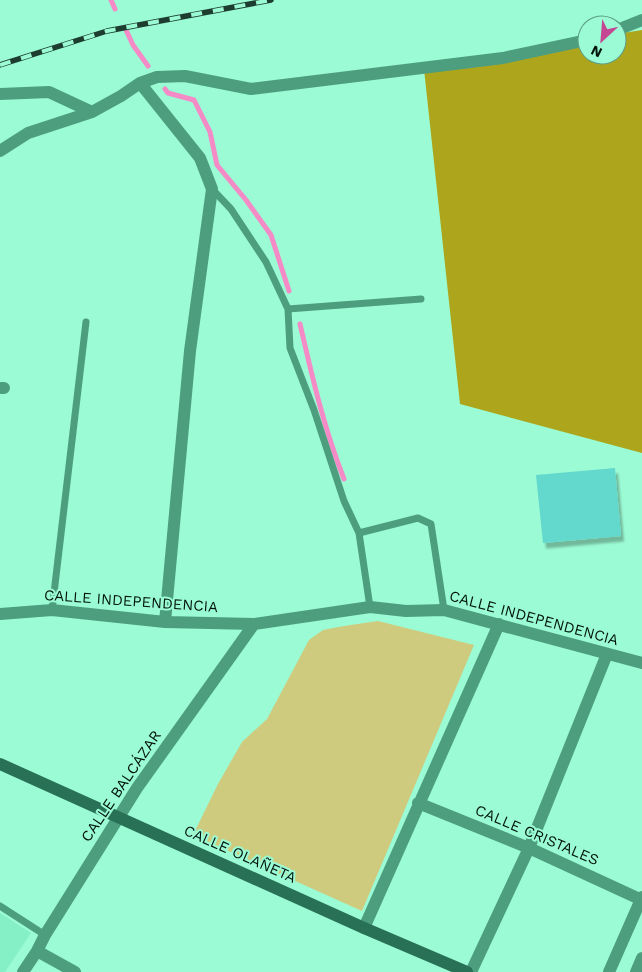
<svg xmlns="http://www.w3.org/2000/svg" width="642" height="972" font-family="'Work Sans',sans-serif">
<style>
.built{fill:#85f0c6}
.green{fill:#cecb7f}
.forest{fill:#ada61c}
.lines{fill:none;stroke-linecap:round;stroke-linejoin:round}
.stream{stroke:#f48bc6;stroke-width:5}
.building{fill:#63d8cc;filter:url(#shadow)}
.lane{stroke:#4d9e7f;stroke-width:7}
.street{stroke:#4d9e7f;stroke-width:12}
.secondary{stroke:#287157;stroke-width:12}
.rail-casing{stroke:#1d3d30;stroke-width:5.5}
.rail{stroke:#9bfbd4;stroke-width:4;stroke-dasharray:11;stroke-linecap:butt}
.labels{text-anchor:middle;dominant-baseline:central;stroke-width:4;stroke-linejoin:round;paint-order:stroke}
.street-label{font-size:15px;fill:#01130c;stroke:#9bfbd4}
</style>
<defs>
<filter id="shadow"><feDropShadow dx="3" dy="5.5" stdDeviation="1" flood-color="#0004"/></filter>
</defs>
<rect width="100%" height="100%" fill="#9bfbd4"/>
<!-- built -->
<path class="built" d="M 0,913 L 31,933 L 5,972 L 0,972 Z"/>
<!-- green -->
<path class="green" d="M 378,621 L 474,645 L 362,911 L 193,835 L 218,784 L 242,742 L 267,719 L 309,640 L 323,630 L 344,626 Z"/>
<!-- forest -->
<path class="forest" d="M 642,30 L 642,453 L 460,404 L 424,69 L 587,40 L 587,55 L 617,55 L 617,34 Z"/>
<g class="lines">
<!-- stream -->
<path class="stream" d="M 111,0 L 115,9
M 126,30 L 133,45 L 148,66
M 165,89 L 168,93 L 194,100 L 210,132 L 217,165 L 246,200 L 271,235 L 289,291
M 300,324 C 312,376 324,429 344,479"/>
</g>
<!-- building -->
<path class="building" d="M 615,468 L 621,536 L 543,543 L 536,475 Z"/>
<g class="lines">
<!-- lane -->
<path class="lane" d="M 212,189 L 231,209 L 266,262 L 288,309 L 290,348 L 314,410 L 344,501 L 359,533 L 370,607
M 288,309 L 421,299
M 359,533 L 418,518 L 431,524 L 444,610
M 52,610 L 86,322
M 0,906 L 45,935"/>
<!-- street -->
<path class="street" d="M 617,30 L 642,20
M 140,83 L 200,158 L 212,189 L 190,351 L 165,622
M 0,94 L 49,92 L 92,112
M 0,151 L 28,133 L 92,112 L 121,96 L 140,83 L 157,77 L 185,76 L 251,89 L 503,58 L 587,40
M 0,388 L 4,388
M 0,614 L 52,610 L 165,622 L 254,624 L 370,607 L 406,611 L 444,610 L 642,663
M 418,803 L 529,848 L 642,900
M 364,928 L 499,624
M 37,951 L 75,972
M 23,972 L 37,951 L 45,935 L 137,788 L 254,624
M 471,972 L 529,848 L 607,654
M 609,972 L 642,897
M 636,972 L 642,958"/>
<!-- secondary -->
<path class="secondary" d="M 0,764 L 364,928 L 467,972"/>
<defs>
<path id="rail" d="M 0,65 L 107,31 L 271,0"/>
</defs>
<!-- rail casing -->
<use href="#rail" class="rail-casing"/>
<!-- rail -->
<use href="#rail" class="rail"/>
</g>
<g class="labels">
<!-- street labels -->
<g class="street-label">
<text transform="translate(131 601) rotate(4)">CALLE INDEPENDENCIA</text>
<text transform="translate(534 618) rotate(15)">CALLE INDEPENDENCIA</text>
<text transform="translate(121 786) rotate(-56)">CALLE BALCÁZAR</text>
<text transform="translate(537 835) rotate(23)">CALLE CRISTALES</text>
<text transform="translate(240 854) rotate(24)">CALLE OLAÑETA</text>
</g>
</g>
<!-- north arrow -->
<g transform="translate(602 40) rotate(206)"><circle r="24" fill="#9bfbd4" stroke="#5d9e84"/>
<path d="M0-4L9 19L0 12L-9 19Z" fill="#c54693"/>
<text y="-8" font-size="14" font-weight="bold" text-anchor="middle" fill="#01130c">N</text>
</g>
</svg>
